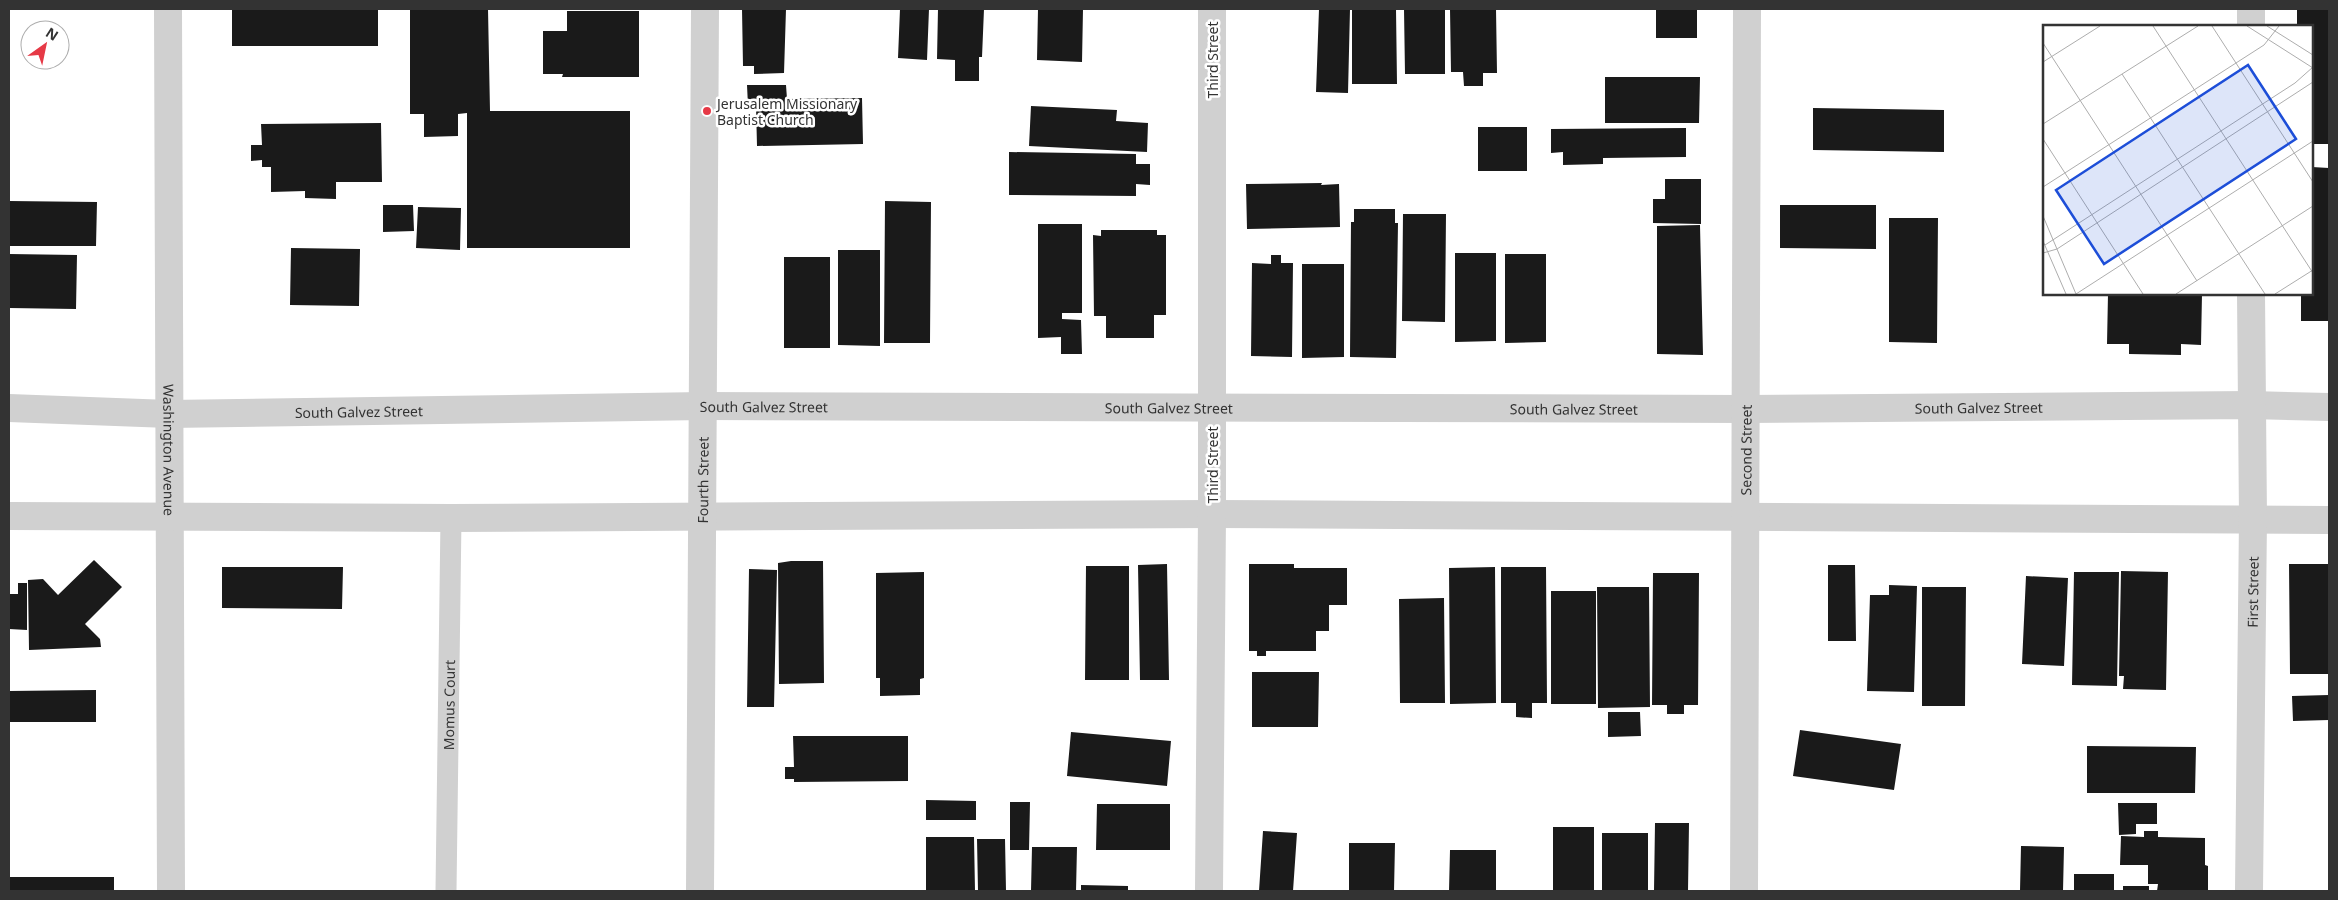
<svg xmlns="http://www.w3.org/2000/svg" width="2338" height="900" font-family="'Noto Sans',sans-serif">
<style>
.building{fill:#1a1a1a}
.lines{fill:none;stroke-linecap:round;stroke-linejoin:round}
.lane{stroke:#d0d0d0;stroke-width:21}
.street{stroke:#d0d0d0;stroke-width:28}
.poi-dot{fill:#e63946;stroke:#fff;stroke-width:2}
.labels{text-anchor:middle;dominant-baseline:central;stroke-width:5;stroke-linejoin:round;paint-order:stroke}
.street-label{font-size:14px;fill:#333;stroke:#fff}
.poi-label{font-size:14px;fill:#333;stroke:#fff;text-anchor:start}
.inset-road{fill:none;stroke:#adadad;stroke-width:1}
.view{fill:#1d4ed8;fill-opacity:0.15;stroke:#1d4ed8;stroke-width:2.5}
.inset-edge{fill:none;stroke:#333;stroke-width:2.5}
</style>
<rect width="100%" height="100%" fill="#fff"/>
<!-- building -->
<path class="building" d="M 232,9 L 378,9 L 378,46 L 232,46 Z
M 410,9 L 488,9 L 490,111 L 630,111 L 630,248 L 467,248 L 467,113 L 458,114 L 458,136 L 424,137 L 424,114 L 410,114 Z
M 742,9 L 786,9 L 784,73 L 754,74 L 754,66 L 743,66 Z
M 900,9 L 929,9 L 927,60 L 898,58 Z
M 938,9 L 984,9 L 982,57 L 979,57 L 979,81 L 955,81 L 955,60 L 937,59 Z
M 1038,9 L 1083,9 L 1082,62 L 1037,60 Z
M 1319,9 L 1350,9 L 1348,93 L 1316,92 Z
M 1352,9 L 1396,9 L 1397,84 L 1352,84 Z
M 1404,9 L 1445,9 L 1445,74 L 1405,74 Z
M 1450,9 L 1496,9 L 1497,73 L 1483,73 L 1483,86 L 1464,86 L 1463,72 L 1451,72 Z
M 1656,9 L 1697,9 L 1697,38 L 1656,38 Z
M 2297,9 L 2329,9 L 2329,144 L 2312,144 L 2312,26 L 2297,26 Z
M 567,11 L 639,11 L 639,77 L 562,77 L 563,74 L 543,74 L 543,31 L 567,31 Z
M 1605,77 L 1700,77 L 1699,123 L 1605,123 Z
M 747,85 L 786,85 L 787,99 L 862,98 L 863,144 L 757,146 L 756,106 L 748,106 Z
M 1031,106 L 1117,110 L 1116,121 L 1148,123 L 1147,152 L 1029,146 Z
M 1813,108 L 1944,110 L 1944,152 L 1813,150 Z
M 381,123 L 382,182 L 336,182 L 336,199 L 305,198 L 305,191 L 271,192 L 271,167 L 262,167 L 262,160 L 251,161 L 251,145 L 262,145 L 261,124 Z
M 1478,127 L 1527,127 L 1527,171 L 1478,171 Z
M 1686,128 L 1686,157 L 1603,158 L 1603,164 L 1563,165 L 1563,152 L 1551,153 L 1551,129 Z
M 1009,152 L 1136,154 L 1136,164 L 1150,164 L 1150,185 L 1136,184 L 1136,196 L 1009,195 Z
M 2312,167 L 2329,168 L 2329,321 L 2301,321 L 2301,294 L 2312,294 Z
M 1665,179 L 1701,179 L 1701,224 L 1653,223 L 1653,199 L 1665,199 Z
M 1322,183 L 1321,185 L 1339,184 L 1340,227 L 1247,229 L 1246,184 Z
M 9,201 L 97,202 L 96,246 L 9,246 Z
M 885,201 L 931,202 L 930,343 L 884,343 Z
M 383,205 L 413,205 L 414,231 L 383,232 Z
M 1780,205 L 1876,205 L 1876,249 L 1780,248 Z
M 418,207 L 461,208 L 460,250 L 416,248 Z
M 1354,209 L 1395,209 L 1395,223 L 1398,223 L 1396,358 L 1350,357 L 1351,222 L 1354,222 Z
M 1403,214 L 1446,214 L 1445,322 L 1402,321 Z
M 1889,218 L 1938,218 L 1937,343 L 1889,342 Z
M 1038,224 L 1082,224 L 1082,313 L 1062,313 L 1062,319 L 1081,320 L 1082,354 L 1061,354 L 1061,337 L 1038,338 Z
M 1700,225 L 1703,355 L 1657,354 L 1657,226 Z
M 1101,230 L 1157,230 L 1157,235 L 1166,235 L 1166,315 L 1154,315 L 1154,338 L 1106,338 L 1106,316 L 1094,316 L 1093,235 L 1101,236 Z
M 291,248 L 360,249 L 359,306 L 290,305 Z
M 838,250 L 880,250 L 880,346 L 838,345 Z
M 1455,253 L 1496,253 L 1496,341 L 1455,342 Z
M 9,254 L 77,255 L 76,309 L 9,308 Z
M 1505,254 L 1546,254 L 1546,342 L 1505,343 Z
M 1271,255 L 1281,255 L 1281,263 L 1293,263 L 1292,357 L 1251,356 L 1252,263 L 1271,264 Z
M 784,257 L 830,257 L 830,348 L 784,348 Z
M 1302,264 L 1344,264 L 1344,357 L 1302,358 Z
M 2108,294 L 2202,294 L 2201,345 L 2181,344 L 2181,355 L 2129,354 L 2129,344 L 2107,344 Z
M 94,560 L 122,587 L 85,624 L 100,639 L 101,647 L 29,650 L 28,580 L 43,579 L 58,595 Z
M 791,561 L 823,561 L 824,683 L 779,684 L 778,563 Z
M 1167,564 L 1169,680 L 1140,680 L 1138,565 Z
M 1249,564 L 1294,564 L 1294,568 L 1347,568 L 1347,605 L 1329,605 L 1329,631 L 1316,631 L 1316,651 L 1266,651 L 1266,656 L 1257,656 L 1257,651 L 1249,651 Z
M 2289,564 L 2329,564 L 2329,674 L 2290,674 Z
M 1828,565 L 1855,565 L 1856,641 L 1828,641 Z
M 1086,566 L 1129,566 L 1129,680 L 1085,680 Z
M 222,567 L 343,567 L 342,609 L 222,608 Z
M 1495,567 L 1496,703 L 1450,704 L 1449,568 Z
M 1501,567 L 1546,567 L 1547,703 L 1532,703 L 1532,718 L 1516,717 L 1516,703 L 1501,703 Z
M 749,569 L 777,570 L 774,707 L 747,707 Z
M 2121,571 L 2168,572 L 2166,690 L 2123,689 L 2124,676 L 2119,676 Z
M 924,572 L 924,678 L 920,679 L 920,695 L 880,696 L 880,678 L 876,678 L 876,573 Z
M 2074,572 L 2119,572 L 2117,686 L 2072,685 Z
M 1653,573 L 1699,573 L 1698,705 L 1684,705 L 1684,714 L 1667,714 L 1667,705 L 1652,705 Z
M 2026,576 L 2068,578 L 2064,666 L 2022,664 Z
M 18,583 L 27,583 L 27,630 L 9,629 L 9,594 L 18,594 Z
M 1889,585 L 1917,586 L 1914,692 L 1867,691 L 1870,595 L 1889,595 Z
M 1597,587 L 1649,587 L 1650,707 L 1598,708 Z
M 1922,587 L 1966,587 L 1965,706 L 1922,706 Z
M 1551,591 L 1596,591 L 1596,704 L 1551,704 Z
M 1444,598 L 1445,703 L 1400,703 L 1399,599 Z
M 1252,672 L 1319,672 L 1318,727 L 1252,727 Z
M 96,690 L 96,722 L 9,722 L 9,691 Z
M 2329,695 L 2329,720 L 2293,721 L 2292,696 Z
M 1608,712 L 1640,712 L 1641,736 L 1608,737 Z
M 1800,730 L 1901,744 L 1894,790 L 1793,776 Z
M 1071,732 L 1171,741 L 1167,786 L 1067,776 Z
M 793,736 L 908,736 L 908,781 L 794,782 L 794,779 L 785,779 L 785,767 L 794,767 Z
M 2087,746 L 2196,747 L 2195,793 L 2087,793 Z
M 926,800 L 976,801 L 976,820 L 926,820 Z
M 1010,802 L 1030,802 L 1029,850 L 1010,850 Z
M 2118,803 L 2157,803 L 2157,824 L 2136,824 L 2136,834 L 2119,835 Z
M 1097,804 L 1170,804 L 1170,850 L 1096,850 Z
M 1655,823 L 1689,823 L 1688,891 L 1654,891 Z
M 1553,827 L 1594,827 L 1594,891 L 1553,891 Z
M 1263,831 L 1297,833 L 1293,891 L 1259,891 Z
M 2144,831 L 2158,831 L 2158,837 L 2205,838 L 2205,865 L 2208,866 L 2208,891 L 2157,891 L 2158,884 L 2148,884 L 2148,865 L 2120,865 L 2121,836 L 2144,837 Z
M 1602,833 L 1648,833 L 1648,891 L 1602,891 Z
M 926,837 L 974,837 L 975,891 L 926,891 Z
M 977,839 L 1005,839 L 1006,891 L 978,891 Z
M 1349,843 L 1395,843 L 1394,891 L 1349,891 Z
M 2021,846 L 2064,847 L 2063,891 L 2020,891 Z
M 1032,847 L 1077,847 L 1076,891 L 1031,891 Z
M 1450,850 L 1496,850 L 1496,891 L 1449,891 Z
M 2074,874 L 2114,874 L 2114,891 L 2074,891 Z
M 9,877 L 114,877 L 114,891 L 9,891 Z
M 1081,885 L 1128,886 L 1128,891 L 1081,891 Z
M 2123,886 L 2149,886 L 2149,891 L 2123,891 Z"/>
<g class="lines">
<!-- lane -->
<path class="lane" id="s1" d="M 446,891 L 451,518"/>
<!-- street -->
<g class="street">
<path id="s2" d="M 168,9 L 171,891"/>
<path d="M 2251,26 L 2251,9"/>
<path id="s3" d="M 9,408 L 169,414 L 704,406 L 1746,409 L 2251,405 L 2329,407"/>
<path d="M 9,516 L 451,518 L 1212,514 L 2329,520"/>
<path id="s4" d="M 700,891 L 705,9"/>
<path d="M 1209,891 L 1212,514 L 1212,9"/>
<path id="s5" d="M 1744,891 L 1747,9"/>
<path id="s6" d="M 2249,891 L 2253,518 L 2251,294"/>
</g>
</g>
<!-- markers -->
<circle class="poi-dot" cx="707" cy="111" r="5"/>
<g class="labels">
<!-- street labels -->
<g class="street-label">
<text transform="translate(1212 60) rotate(-90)">Third Street</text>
<text stroke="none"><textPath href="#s3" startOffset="755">South Galvez Street</textPath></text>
<text stroke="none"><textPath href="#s3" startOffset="1160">South Galvez Street</textPath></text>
<text stroke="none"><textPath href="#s3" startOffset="1970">South Galvez Street</textPath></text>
<text stroke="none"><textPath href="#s3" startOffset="1565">South Galvez Street</textPath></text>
<text stroke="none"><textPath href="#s3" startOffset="350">South Galvez Street</textPath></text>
<text stroke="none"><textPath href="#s2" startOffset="441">Washington Avenue</textPath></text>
<text stroke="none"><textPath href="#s5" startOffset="441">Second Street</textPath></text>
<text transform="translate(1212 465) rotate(-90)">Third Street</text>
<text stroke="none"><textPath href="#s4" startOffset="411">Fourth Street</textPath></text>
<text stroke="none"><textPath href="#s6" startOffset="299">First Street</textPath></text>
<text stroke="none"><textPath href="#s1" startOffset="186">Momus Court</textPath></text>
</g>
<!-- poi labels -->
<g class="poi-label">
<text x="717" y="103">Jerusalem Missionary<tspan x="717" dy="16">Baptist Church</tspan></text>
</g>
</g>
<!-- overview -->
<g transform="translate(2043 25)">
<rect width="270" height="270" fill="#fff"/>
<path class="inset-road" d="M 110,1 L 270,248M 169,1 L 270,157M 204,1 L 270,43M 224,1 L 270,30M 0,18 L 154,256M 0,37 L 57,1M 79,49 L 222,269M 0,99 L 155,1M 0,114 L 100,269M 0,162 L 221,20 L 236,1M 0,191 L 33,269 L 270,116M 0,216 L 23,269M 2,220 L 252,58 L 270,42M 0,228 L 14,224 L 270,57M 133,269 L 270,181M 232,269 L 270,245"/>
<path class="view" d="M 205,40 L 253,114 L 61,239 L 13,165 Z"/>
<rect width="270" height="270" class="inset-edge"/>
</g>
<!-- border -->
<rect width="2338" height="900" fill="none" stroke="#333333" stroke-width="20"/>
<!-- north arrow -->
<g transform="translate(45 45) rotate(33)"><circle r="24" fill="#ffffff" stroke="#adadad"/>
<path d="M0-4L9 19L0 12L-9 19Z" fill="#e63946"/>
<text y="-8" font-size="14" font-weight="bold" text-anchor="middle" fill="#333333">N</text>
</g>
</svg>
